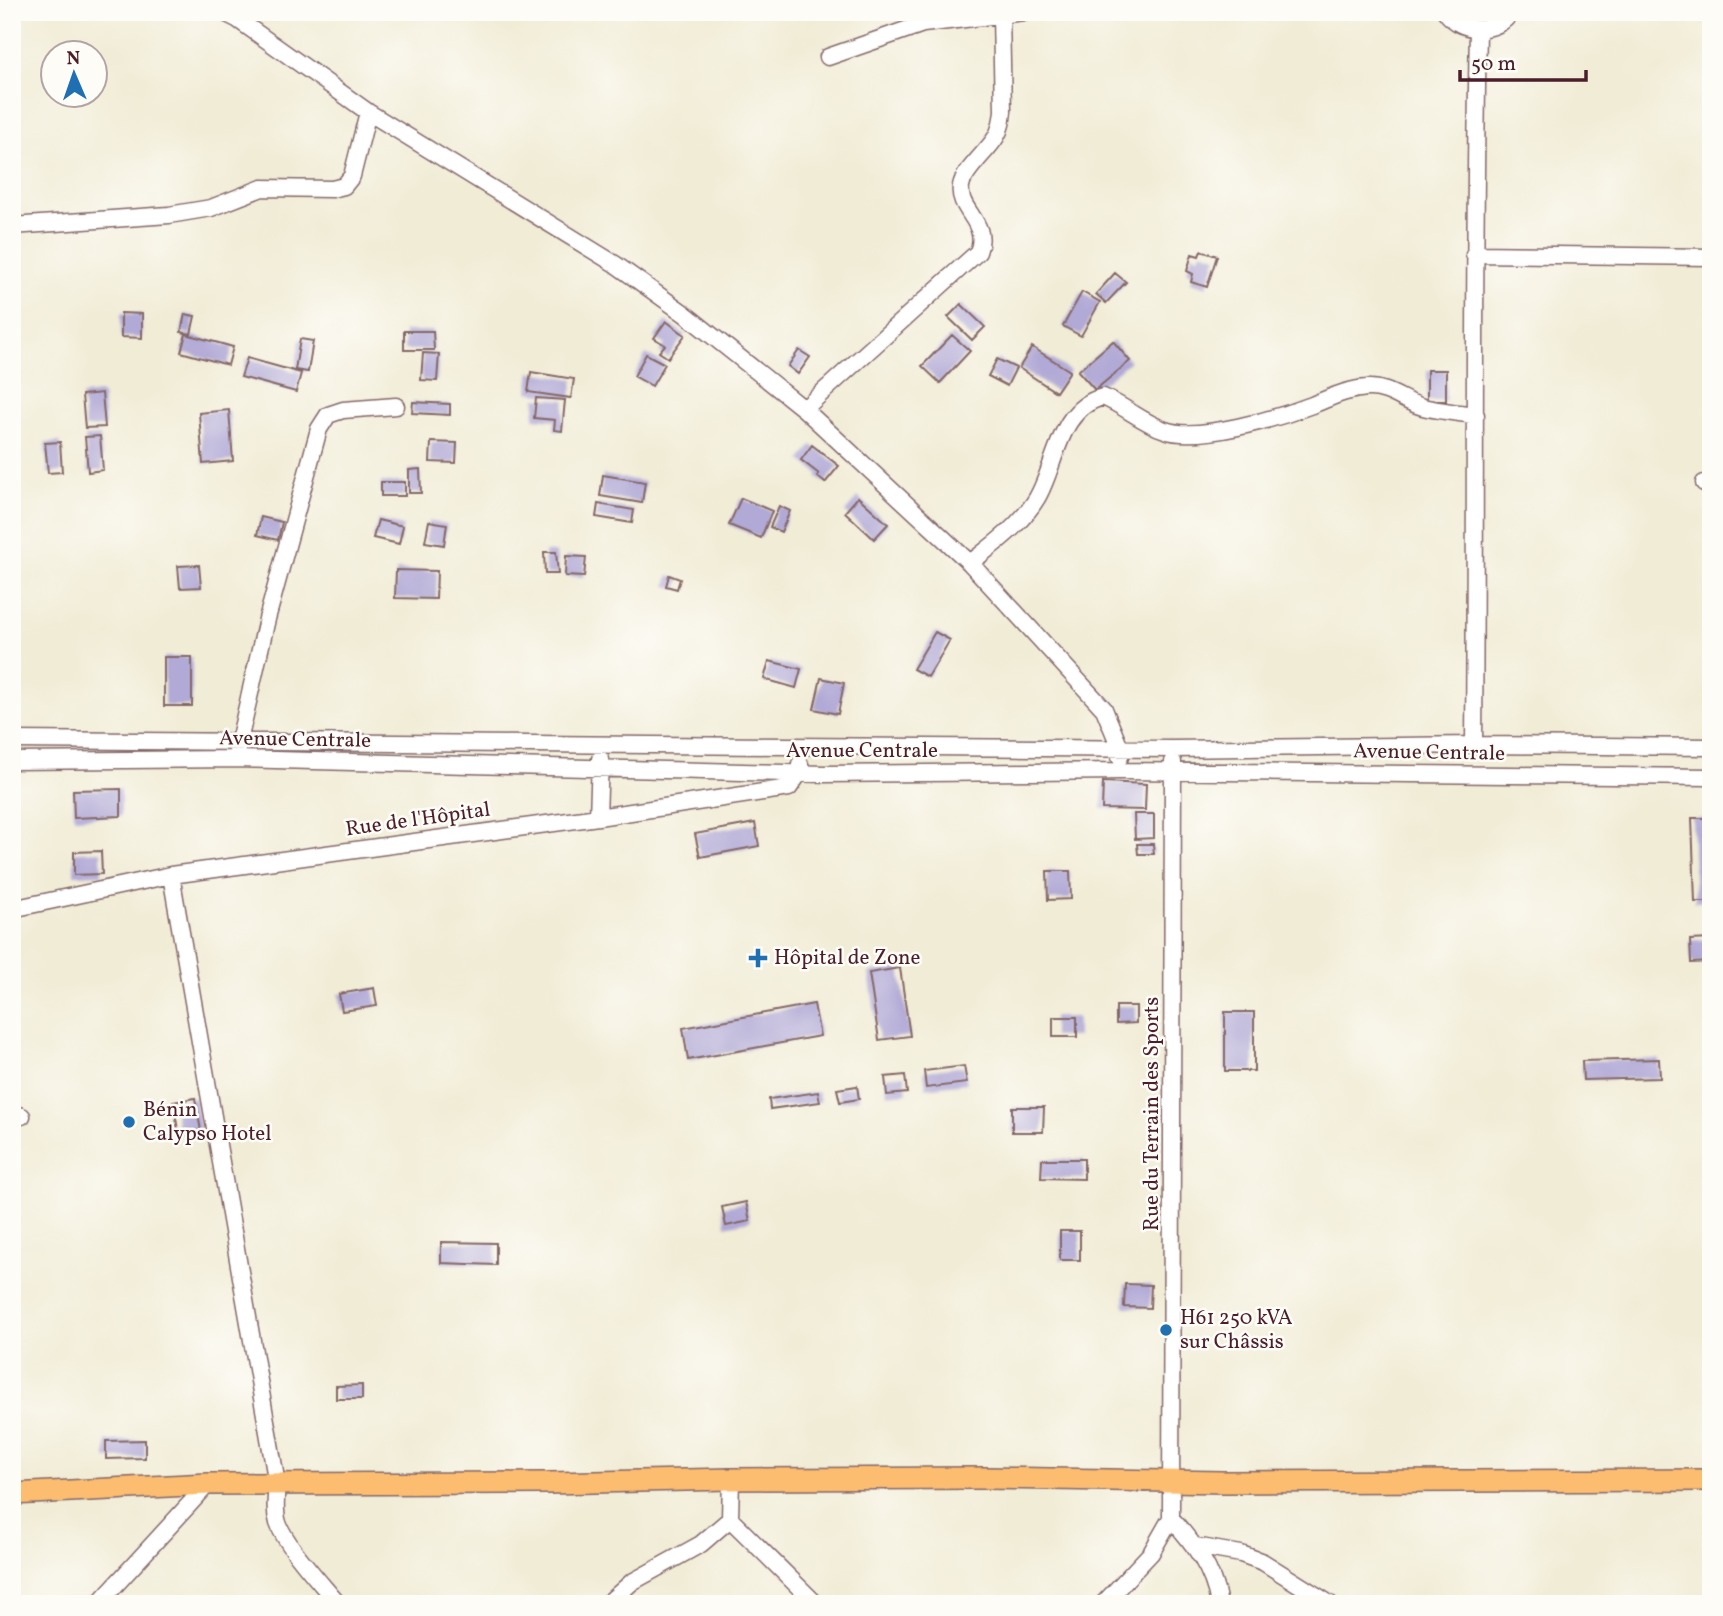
<svg xmlns="http://www.w3.org/2000/svg" width="1723" height="1616" font-family="Vollkorn,serif">
<style>
.building{fill:#b1a9d6}
.lines{fill:none;stroke-linecap:round;stroke-linejoin:round}
.minor-casing{stroke:#846767;stroke-width:19}
.major-casing{stroke:#846767;stroke-width:24}
.minor{stroke:#fff;stroke-width:16}
.major{stroke:#fcbd6f;stroke-width:21}
.poi-dot{fill:#1f6fb2;stroke:#fdfcf7;stroke-width:2.5}
.labels{text-anchor:middle;dominant-baseline:central;stroke-width:5;stroke-linejoin:round;paint-order:stroke}
.street-label{font-size:21px;fill:#4a1f2b;stroke:#fdfcf7}
.poi-label{font-size:21px;fill:#4a1f2b;stroke:#fdfcf7;text-anchor:start}
</style>
<rect width="100%" height="100%" fill="#fdfcf7"/>
<filter id="ink" filterUnits="userSpaceOnUse"><feTurbulence type="fractalNoise" baseFrequency=".0143" numOctaves="2"/><feDisplacementMap in="SourceGraphic" scale="14" xChannelSelector="R" yChannelSelector="G"/><feConvolveMatrix kernelMatrix="1 2 1 2 8 2 1 2 1" color-interpolation-filters="sRGB"/></filter>
<filter id="wash" filterUnits="userSpaceOnUse"><feTurbulence type="fractalNoise" baseFrequency=".00686" numOctaves="4" result="noise"/><feDisplacementMap in="SourceGraphic" scale="28" xChannelSelector="R" yChannelSelector="G"/><feGaussianBlur stdDeviation="1.57" result="paint"/><feColorMatrix in="noise" values="0 0 0 0 0 0 0 0 0 0 0 0 0 0 0 0 0 1.4 0 .05"/><feComposite in="paint" operator="in"/></filter>
<g filter="url(#wash)">
<rect width="100%" height="100%" fill="#f1ecd6"/>
<g id="blocks">
<!-- building -->
<path class="building" d="M 1201,251 L 1217,256 L 1207,287 L 1191,282 L 1193,274 L 1187,271 L 1192,254 L 1199,256 Z
M 1115,273 L 1126,282 L 1106,303 L 1096,294 Z
M 1082,292 L 1100,302 L 1081,336 L 1063,326 Z
M 961,304 L 985,327 L 972,340 L 948,317 Z
M 121,313 L 142,314 L 142,338 L 121,337 Z
M 185,314 L 195,316 L 191,334 L 181,332 Z
M 666,321 L 685,335 L 668,358 L 659,352 L 665,345 L 654,338 Z
M 404,331 L 433,331 L 434,350 L 404,350 Z
M 186,334 L 233,347 L 228,365 L 181,352 Z
M 952,335 L 970,351 L 940,383 L 922,366 Z
M 300,339 L 313,341 L 308,372 L 295,370 Z
M 1113,341 L 1130,361 L 1095,390 L 1078,371 Z
M 1032,347 L 1070,371 L 1056,392 L 1019,368 Z
M 799,350 L 810,357 L 798,374 L 788,366 Z
M 423,353 L 439,354 L 437,381 L 421,380 Z
M 646,354 L 665,364 L 652,386 L 634,376 Z
M 247,358 L 301,373 L 296,392 L 241,377 Z
M 997,359 L 1016,368 L 1007,386 L 988,376 Z
M 1427,370 L 1446,370 L 1446,401 L 1427,401 Z
M 531,372 L 574,379 L 571,398 L 528,392 Z
M 102,393 L 105,427 L 85,428 L 82,395 Z
M 536,398 L 565,400 L 562,431 L 554,430 L 555,420 L 534,418 Z
M 413,402 L 450,404 L 450,415 L 412,413 Z
M 229,410 L 233,461 L 203,464 L 199,413 Z
M 100,436 L 103,470 L 88,472 L 85,437 Z
M 60,442 L 62,472 L 48,473 L 45,443 Z
M 431,442 L 457,443 L 456,463 L 430,462 Z
M 812,445 L 839,466 L 825,483 L 817,476 L 819,474 L 801,460 Z
M 420,469 L 421,493 L 409,493 L 409,470 Z
M 603,475 L 645,482 L 642,503 L 600,496 Z
M 381,482 L 405,482 L 405,496 L 381,496 Z
M 858,497 L 888,524 L 874,539 L 845,512 Z
M 741,498 L 772,511 L 761,538 L 729,525 Z
M 598,504 L 634,510 L 632,523 L 596,517 Z
M 779,506 L 790,511 L 781,532 L 770,527 Z
M 261,517 L 282,522 L 278,540 L 257,535 Z
M 378,520 L 403,526 L 399,544 L 373,538 Z
M 429,521 L 447,524 L 444,545 L 425,542 Z
M 544,552 L 556,552 L 558,574 L 545,574 Z
M 566,556 L 586,557 L 584,577 L 565,576 Z
M 199,565 L 201,587 L 180,588 L 178,566 Z
M 396,570 L 437,571 L 436,599 L 395,598 Z
M 669,575 L 680,579 L 677,589 L 666,586 Z
M 935,632 L 950,640 L 928,677 L 913,669 Z
M 164,657 L 192,657 L 192,706 L 164,706 Z
M 769,661 L 801,669 L 796,688 L 764,679 Z
M 821,678 L 844,683 L 838,714 L 814,709 Z
M 1103,782 L 1146,784 L 1145,810 L 1102,809 Z
M 121,789 L 121,816 L 74,818 L 73,790 Z
M 1134,814 L 1154,814 L 1154,838 L 1135,839 Z
M 1692,818 L 1711,818 L 1711,902 L 1695,902 Z
M 755,823 L 759,846 L 700,857 L 695,834 Z
M 1137,844 L 1153,844 L 1154,854 L 1138,854 Z
M 101,851 L 102,874 L 74,875 L 74,852 Z
M 1047,871 L 1070,871 L 1071,899 L 1048,900 Z
M 1711,939 L 1711,962 L 1691,963 L 1690,940 Z
M 900,968 L 910,1036 L 879,1040 L 869,973 Z
M 374,988 L 377,1006 L 342,1011 L 339,994 Z
M 814,1004 L 820,1036 L 688,1060 L 683,1028 Z
M 1116,1006 L 1136,1006 L 1136,1023 L 1116,1024 Z
M 1225,1012 L 1254,1012 L 1254,1071 L 1225,1071 Z
M 1053,1017 L 1077,1017 L 1077,1037 L 1053,1037 Z
M 1659,1059 L 1660,1078 L 1583,1080 L 1582,1061 Z
M 964,1066 L 967,1083 L 926,1088 L 924,1071 Z
M 905,1075 L 907,1093 L 887,1095 L 885,1077 Z
M 857,1086 L 859,1099 L 840,1102 L 837,1089 Z
M 818,1092 L 820,1102 L 770,1109 L 769,1099 Z
M 195,1098 L 201,1131 L 179,1135 L 173,1102 Z
M 1012,1107 L 1044,1107 L 1043,1132 L 1012,1132 Z
M 1042,1159 L 1084,1159 L 1084,1179 L 1041,1178 Z
M 746,1202 L 750,1221 L 726,1226 L 722,1207 Z
M 1060,1231 L 1080,1231 L 1080,1260 L 1060,1260 Z
M 441,1242 L 496,1243 L 496,1265 L 441,1263 Z
M 1125,1284 L 1151,1285 L 1150,1308 L 1124,1307 Z
M 362,1385 L 362,1399 L 336,1399 L 336,1386 Z
M 145,1440 L 145,1458 L 106,1459 L 106,1441 Z"/>
</g>
</g>
<g filter="url(#ink)">
<use href="#blocks" fill-opacity="0" stroke="#846767" stroke-width="2"/>
<g class="lines">
<defs>
<path id="minor" d="M 223,12 L 237,19 L 368,112 L 615,264 L 685,314 L 804,409 L 970,563 L 1104,709 L 1120,748 L 1120,757
M 1446,12 C 1461,33 1497,35 1511,12
M 828,57 L 923,24 L 1024,12
M 12,226 L 169,215 L 211,208 L 262,188 L 332,189 L 344,186 L 352,176 L 368,112
M 1474,254 L 1711,257
M 804,409 L 978,252 C 990,222 957,211 961,186 C 963,171 988,151 996,137 C 1001,129 1002,120 1003,111 L 1001,15
M 1704,483 L 1711,483
M 970,563 C 994,544 1021,525 1037,498 C 1057,464 1058,408 1103,397 C 1125,406 1143,423 1165,430 C 1198,442 1278,418 1312,405 C 1330,398 1347,389 1368,388 C 1388,387 1404,402 1423,407 C 1440,411 1459,413 1476,415
M 12,740 L 1173,749 L 1474,745 L 1711,747
M 1474,745 C 1476,507 1473,268 1478,30
M 237,750 L 267,619 L 319,429 L 328,415 L 343,410 L 396,406
M 12,761 L 236,759 L 825,774 L 1121,771 L 1711,777
M 598,817 L 600,759
M 171,875 L 277,1484 C 276,1497 274,1510 278,1523 C 286,1546 321,1583 338,1604
M 12,909 L 171,875 L 598,817 L 789,788 L 800,772 L 800,764
M 12,1113 L 22,1116
M 1171,1518 C 1194,1544 1213,1568 1219,1604
M 730,1519 L 816,1604
M 1195,1546 L 1241,1554 L 1263,1562 L 1330,1604
M 98,1604 L 208,1484
M 607,1604 L 632,1582 L 701,1544 L 730,1519 L 731,1479
M 1103,1604 L 1151,1553 L 1171,1518 L 1173,762"/>
<path id="major" d="M 12,1494 L 208,1484 L 549,1483 L 731,1479 L 987,1478 L 1223,1482 L 1711,1480"/>
</defs>
<!-- minor casing -->
<use href="#minor" class="minor-casing"/>
<!-- major casing -->
<use href="#major" class="major-casing"/>
<!-- minor -->
<use href="#minor" class="minor"/>
<!-- major -->
<use href="#major" class="major"/>
</g>
</g>
<!-- markers -->
<g class="poi-dot">
<path d="M754.5 947.5h7v7h7v7h-7v7h-7v-7h-7v-7h7z"/>
<circle cx="129" cy="1122" r="7"/>
<circle cx="1166" cy="1330" r="7"/>
</g>
<g class="labels">
<!-- street labels -->
<g class="street-label">
<text transform="translate(295 740) rotate(1)">Avenue Centrale</text>
<text x="862" y="751">Avenue Centrale</text>
<text transform="translate(1429 753) rotate(1)">Avenue Centrale</text>
<text transform="translate(418 820) rotate(-8)">Rue de l'Hôpital</text>
<text transform="translate(1152 1114) rotate(-90)">Rue du Terrain des Sports</text>
</g>
<!-- poi labels -->
<g class="poi-label">
<text x="774" y="958">Hôpital de Zone</text>
<text x="143" y="1110">Bénin<tspan x="143" dy="24">Calypso Hotel</tspan></text>
<text x="1180" y="1318">H61 250 kVA<tspan x="1180" dy="24">sur Châssis</tspan></text>
</g>
</g>
<!-- margin -->
<rect width="1723" height="1616" fill="none" stroke="#fdfcf7" stroke-width="42"/>
<!-- north arrow -->
<g transform="translate(74 74) rotate(358)"><circle r="33" fill="#fdfcf7" stroke="#b5a4a5" stroke-width="2"/>
<path d="M0-5L12 26L0 18L-12 26Z" fill="#1f6fb2"/>
<text y="-10" font-size="19" font-weight="bold" text-anchor="middle" fill="#4a1f2b">N</text>
</g>
<!-- scale -->
<path d="M1460 70v10h126v-10" fill="none" stroke="#4a1f2b" stroke-width="3.5"/>
<text x="1471" y="70" font-size="21" fill="#4a1f2b" stroke="#fdfcf7" stroke-width="5" paint-order="stroke">50 m</text>
</svg>
